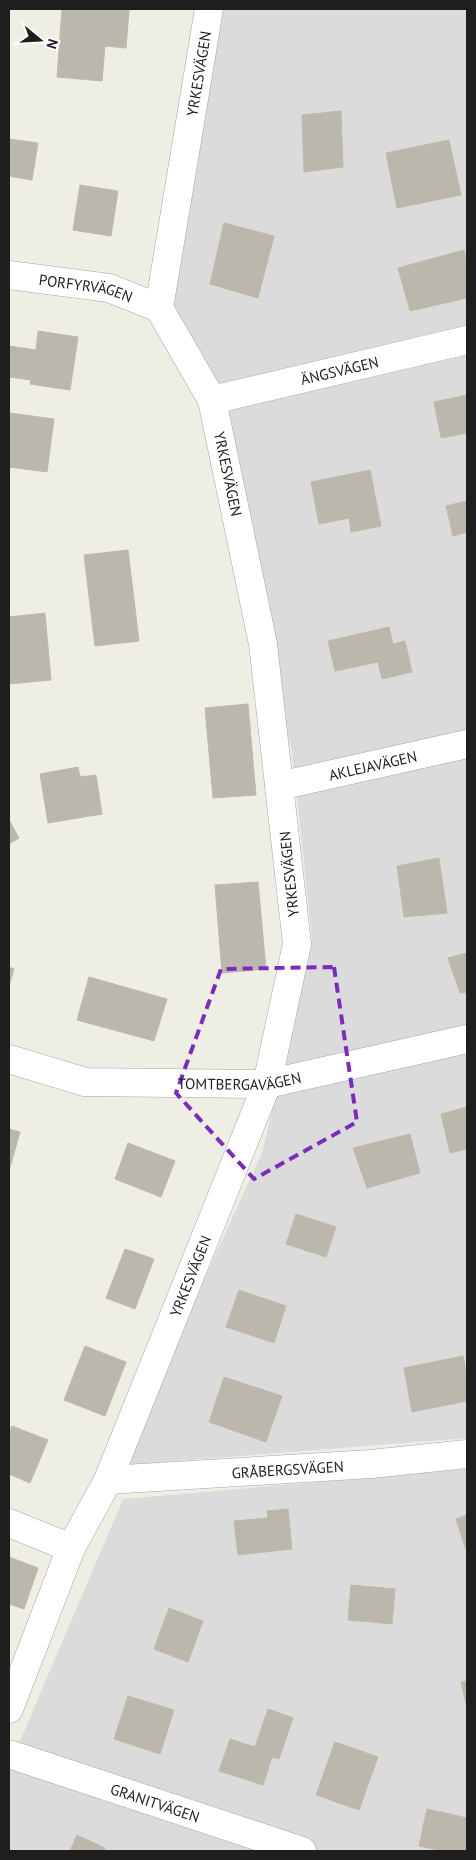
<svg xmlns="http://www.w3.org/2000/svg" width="476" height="1860" font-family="'PT Sans',sans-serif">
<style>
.residential{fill:#dcdbdb}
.building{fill:#bcb7ad;stroke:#c1b8a6}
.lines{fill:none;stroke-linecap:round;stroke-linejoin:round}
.street-casing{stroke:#a5a5a5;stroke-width:29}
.street{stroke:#fff;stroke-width:28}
.marked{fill:none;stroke:#7b2cbf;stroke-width:4;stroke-dasharray:10 6;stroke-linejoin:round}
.labels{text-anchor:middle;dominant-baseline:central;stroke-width:4;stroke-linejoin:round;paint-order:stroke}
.street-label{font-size:15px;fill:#1e1e1e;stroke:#fff}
</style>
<rect width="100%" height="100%" fill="#efeee4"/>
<!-- residential -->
<path class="residential" d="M 201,9 L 467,9 L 467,1438 L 127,1465 L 196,1297 L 262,1153 L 312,938 L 292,751 L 212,400 L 159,308 Z
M 467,1469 L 467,1851 L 9,1851 L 9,1767 L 123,1499 Z"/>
<!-- building -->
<path class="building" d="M 62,9 L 129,10 L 126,48 L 105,46 L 102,81 L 57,77 Z
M 341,111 L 343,167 L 304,172 L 302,115 Z
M 9,139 L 38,143 L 32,180 L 9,176 Z
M 449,140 L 461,195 L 397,208 L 386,153 Z
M 80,185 L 118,191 L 111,236 L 73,230 Z
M 224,223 L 274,236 L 258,298 L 210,284 Z
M 464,250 L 467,264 L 467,298 L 410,311 L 398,268 Z
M 38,331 L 78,337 L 70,390 L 30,384 L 31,380 L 9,377 L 9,346 L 36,350 Z
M 467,395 L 467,433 L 441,438 L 434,402 Z
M 10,413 L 54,419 L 47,472 L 9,467 Z
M 370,470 L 381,526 L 351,532 L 349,518 L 319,524 L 311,482 Z
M 467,501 L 467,532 L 453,536 L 446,506 Z
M 128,550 L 139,641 L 95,646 L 84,555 Z
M 45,613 L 51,680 L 9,684 L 9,617 Z
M 389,627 L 393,644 L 405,641 L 412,672 L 382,679 L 378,662 L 335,671 L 328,641 Z
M 248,704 L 256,795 L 213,798 L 205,708 Z
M 78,767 L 80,777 L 96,775 L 102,814 L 48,823 L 40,774 Z
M 9,820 L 19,838 L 9,844 Z
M 439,858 L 447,913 L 404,917 L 397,866 Z
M 258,882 L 266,969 L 222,973 L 215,885 Z
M 467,953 L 467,992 L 460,993 L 448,958 Z
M 9,967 L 14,969 L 9,986 Z
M 89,977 L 167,999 L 154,1041 L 77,1020 Z
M 467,1107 L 467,1149 L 450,1153 L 441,1114 Z
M 9,1129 L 20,1132 L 9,1171 Z
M 410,1134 L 420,1173 L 367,1188 L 353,1148 Z
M 128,1143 L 175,1161 L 161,1197 L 115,1179 Z
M 296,1214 L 336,1227 L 326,1257 L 286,1244 Z
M 125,1249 L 154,1259 L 135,1309 L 106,1298 Z
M 239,1290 L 286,1306 L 274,1343 L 226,1327 Z
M 85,1346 L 126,1362 L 105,1416 L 64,1400 Z
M 463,1356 L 467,1377 L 467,1401 L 412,1412 L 404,1368 Z
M 224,1377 L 282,1396 L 266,1442 L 209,1422 Z
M 12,1426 L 48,1440 L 30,1483 L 9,1474 L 9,1434 Z
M 288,1509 L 292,1549 L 238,1555 L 234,1521 L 268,1518 L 267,1511 Z
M 467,1515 L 467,1553 L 456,1519 Z
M 9,1557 L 38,1568 L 24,1609 L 9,1604 Z
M 351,1585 L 395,1589 L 392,1624 L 348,1620 Z
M 169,1608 L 203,1621 L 188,1662 L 154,1649 Z
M 467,1681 L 467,1708 L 461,1682 Z
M 128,1696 L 174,1710 L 160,1754 L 114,1739 Z
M 268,1709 L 293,1718 L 279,1759 L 272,1757 L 263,1785 L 219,1771 L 230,1739 L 255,1747 Z
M 335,1742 L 378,1757 L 359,1810 L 316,1795 Z
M 427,1809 L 467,1818 L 467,1851 L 444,1851 L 419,1846 Z
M 77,1835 L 105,1848 L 104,1851 L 70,1851 Z"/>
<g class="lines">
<defs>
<g id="street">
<path id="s1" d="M 9,275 L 109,288 L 159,308"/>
<path id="s2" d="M 212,400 L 467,340"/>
<path id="s3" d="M 279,786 L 467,744"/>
<path id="s4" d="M 9,1059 L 85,1082 L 267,1084 L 467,1039"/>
<path id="s5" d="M 108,1480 L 371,1464 L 467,1454"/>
<path d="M 9,1523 L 71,1548"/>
<path id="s6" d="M 9,1709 L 71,1548 L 108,1480 L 267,1084 L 297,944 L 263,644 L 212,400 L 159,308 L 209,9"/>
<path id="s7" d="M 9,1754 L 302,1851"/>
</g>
</defs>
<!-- street casing -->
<use href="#street" class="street-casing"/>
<!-- street -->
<use href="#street" class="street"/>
</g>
<!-- marked area -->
<path class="marked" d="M 334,967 L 357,1122 L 254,1179 L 176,1093 L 221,969 Z"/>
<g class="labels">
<!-- street labels -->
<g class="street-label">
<text stroke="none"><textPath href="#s6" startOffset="1715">YRKESVÄGEN</textPath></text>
<text stroke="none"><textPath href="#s1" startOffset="78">PORFYRVÄGEN</textPath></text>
<text stroke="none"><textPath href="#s2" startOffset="131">ÄNGSVÄGEN</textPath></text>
<text transform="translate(228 474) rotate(78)">YRKESVÄGEN</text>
<text stroke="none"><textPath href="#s3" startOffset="96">AKLEJAVÄGEN</textPath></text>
<text transform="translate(289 874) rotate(-96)">YRKESVÄGEN</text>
<text stroke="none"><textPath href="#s4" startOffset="234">TOMTBERGAVÄGEN</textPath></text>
<text stroke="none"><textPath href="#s6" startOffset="470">YRKESVÄGEN</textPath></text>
<text stroke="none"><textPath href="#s5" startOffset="180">GRÅBERGSVÄGEN</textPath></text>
<text stroke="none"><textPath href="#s7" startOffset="154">GRANITVÄGEN</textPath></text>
</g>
</g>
<!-- border -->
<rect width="476" height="1860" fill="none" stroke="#1e1e1e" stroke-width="20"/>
<!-- north arrow -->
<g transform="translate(40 40) rotate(108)" stroke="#ffffff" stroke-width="4" paint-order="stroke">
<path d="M0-4L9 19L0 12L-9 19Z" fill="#1e1e1e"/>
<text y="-8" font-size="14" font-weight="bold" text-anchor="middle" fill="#1e1e1e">N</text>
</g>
</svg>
